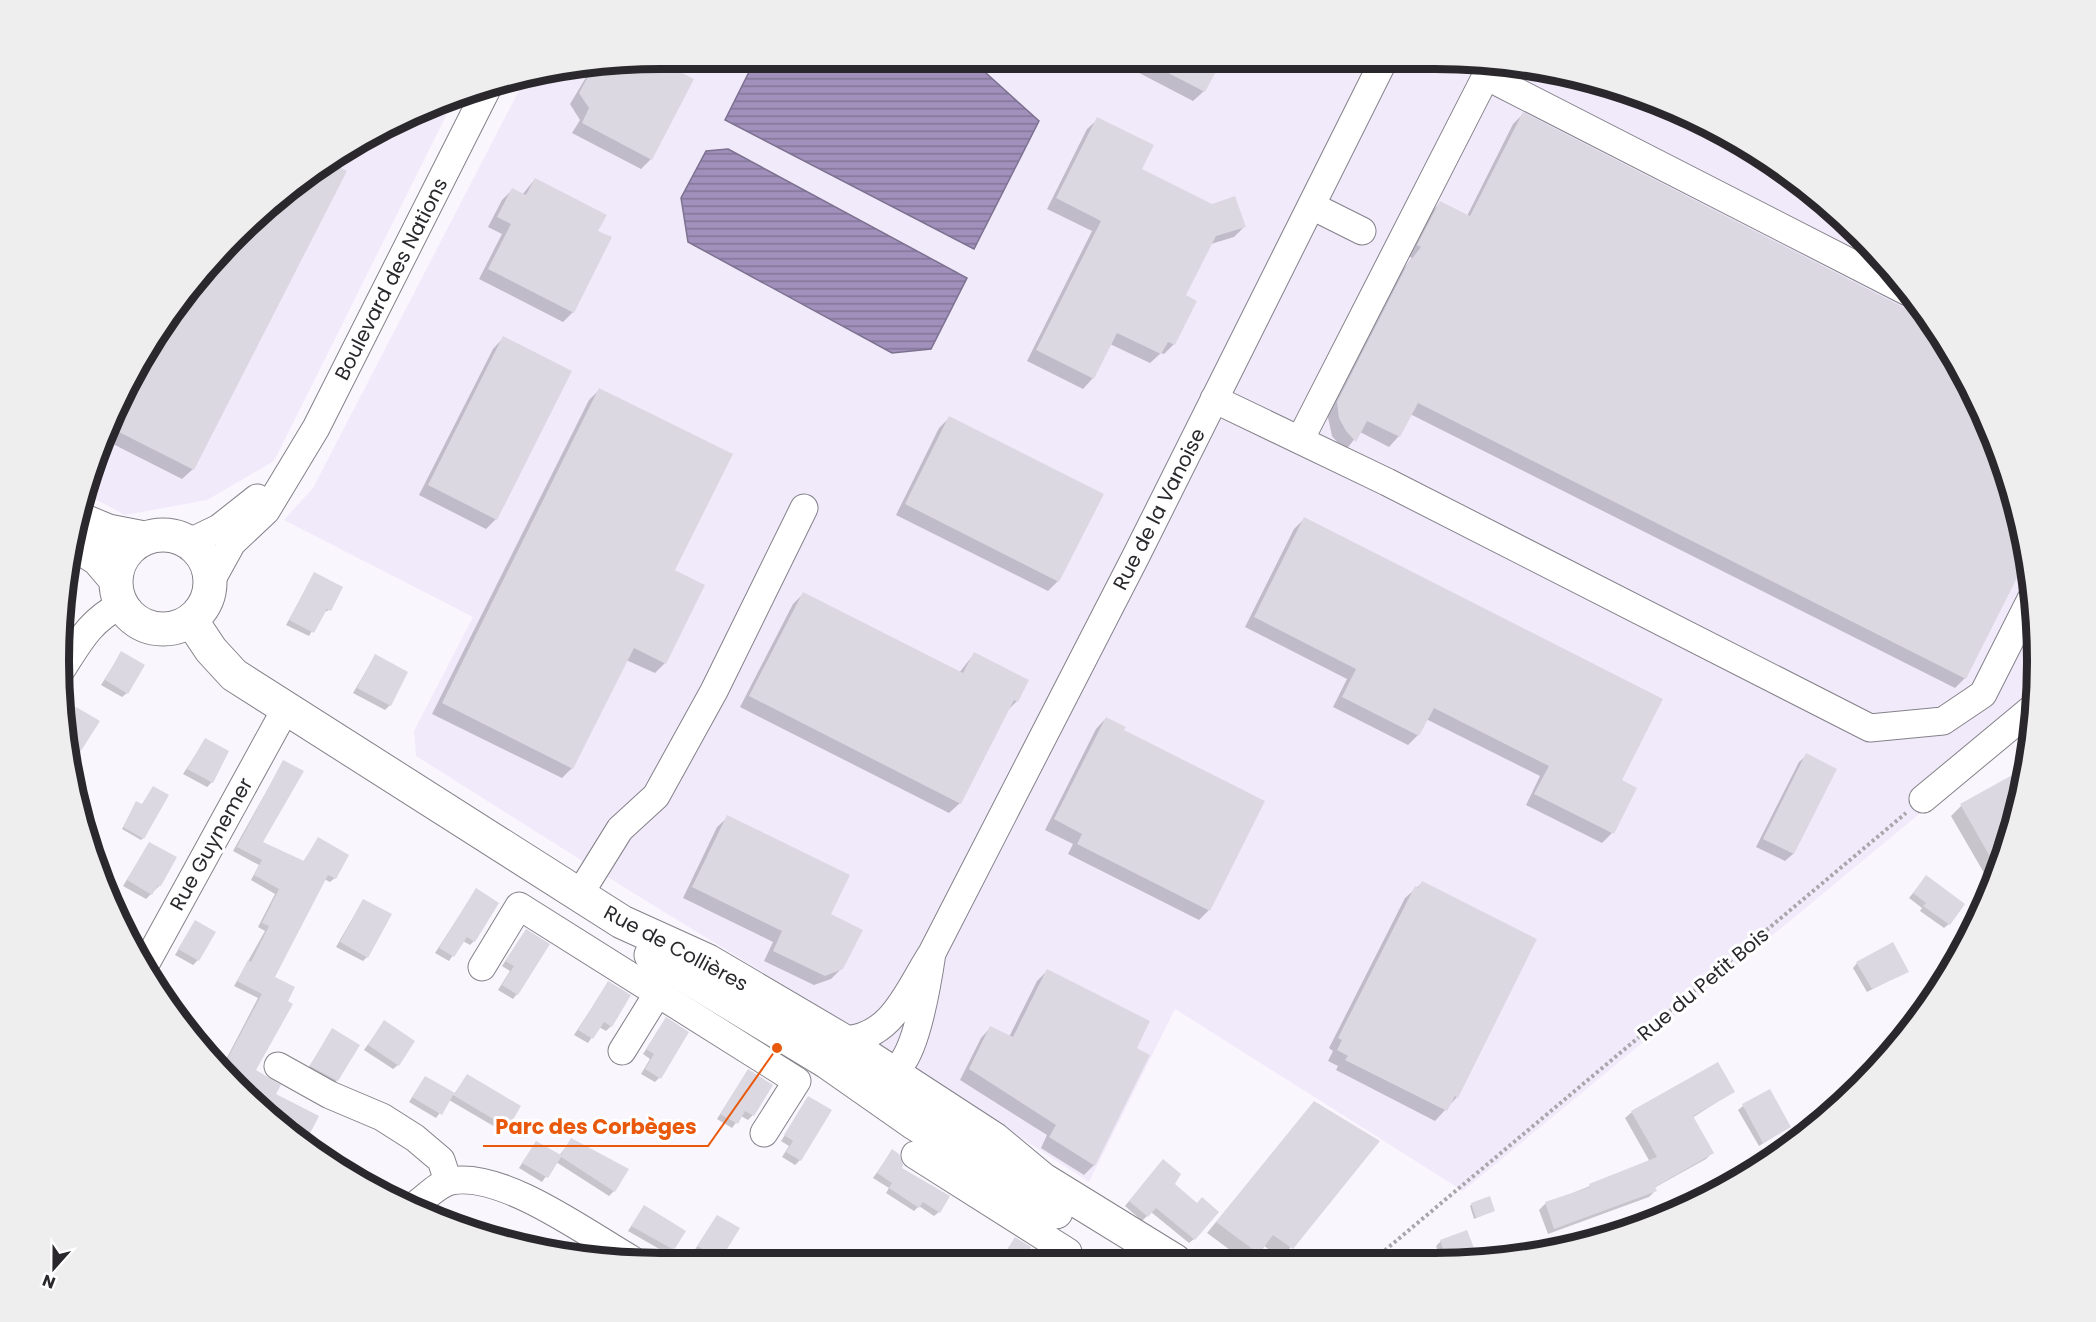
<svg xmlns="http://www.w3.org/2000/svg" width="2096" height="1322" font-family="Poppins,sans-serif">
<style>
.built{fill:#f1eafb}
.water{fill:url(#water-rules);stroke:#7d7190;stroke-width:1.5}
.shadow{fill:#0003}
.building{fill:#dcd8e2}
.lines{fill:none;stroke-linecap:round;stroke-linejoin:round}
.minor-casing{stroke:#848189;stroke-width:29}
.major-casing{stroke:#848189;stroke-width:35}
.path{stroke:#a9a6ac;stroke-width:4;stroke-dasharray:3 3;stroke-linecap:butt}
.minor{stroke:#fff;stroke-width:27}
.major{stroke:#fff;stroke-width:33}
.labels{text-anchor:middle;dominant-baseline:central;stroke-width:6;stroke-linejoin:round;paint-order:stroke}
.street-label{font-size:20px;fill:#2a282c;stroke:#fff}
.rim{fill:none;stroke:#2a282c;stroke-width:8}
.leader{fill:none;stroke:#e8590c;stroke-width:2}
.callout-dot{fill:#e8590c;stroke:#fff;stroke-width:2}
.callout-label{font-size:21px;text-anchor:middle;font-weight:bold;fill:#e8590c;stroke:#fff;stroke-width:6;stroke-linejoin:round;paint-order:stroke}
</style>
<defs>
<pattern id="water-rules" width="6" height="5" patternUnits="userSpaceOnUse" patternTransform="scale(1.5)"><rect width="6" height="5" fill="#a190bb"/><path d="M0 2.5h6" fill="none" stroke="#837698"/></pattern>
</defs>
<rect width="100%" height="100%" fill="#f9f6fe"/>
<!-- built -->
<path class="built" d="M 582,64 L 1513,64 L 1666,105 L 1802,183 L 1888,264 L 1957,360 L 2006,468 L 2032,583 L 2036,701 L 2033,720 L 1463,1191 L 1175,1009 L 1089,1182 L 836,1017 L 630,891 L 416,756 L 414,731 L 473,617 L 284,520 L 313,488 L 526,77 Z
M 456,96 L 274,461 L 207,500 L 125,515 L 84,493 L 91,467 L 139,360 L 183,294 L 235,235 L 326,160 Z
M 1697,1203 L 1591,1243 L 1505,1257 L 1523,1253 Z"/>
<!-- water -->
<path class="water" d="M 753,64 L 976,64 L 1039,121 L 974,249 L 725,120 Z
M 728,149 L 967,278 L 931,349 L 892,353 L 688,242 L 681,198 L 706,151 Z"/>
<!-- shadow -->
<path class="shadow" d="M 594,64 L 661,64 L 692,80 L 651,159 L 641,169 L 572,133 L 580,120 L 570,104 Z
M 1122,64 L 1218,64 L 1204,91 L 1193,101 Z
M 1523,114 L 1900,307 L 1910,309 L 1926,316 L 1965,678 L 1955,688 L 1410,414 L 1399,436 L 1389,447 L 1360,432 L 1345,451 L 1332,436 L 1327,413 L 1397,277 L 1412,258 L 1408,256 L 1430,213 L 1440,203 L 1467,216 L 1513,124 Z
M 1098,119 L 1140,170 L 1244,227 L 1234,237 L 1211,244 L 1184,296 L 1174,344 L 1164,354 L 1161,353 L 1150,363 L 1110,344 L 1093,378 L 1083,389 L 1027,361 L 1092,231 L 1047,209 L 1087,129 Z
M 324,162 L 345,172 L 193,469 L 182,479 L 103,439 L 139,360 L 183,294 L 235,235 Z
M 535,179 L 596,231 L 573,312 L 563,322 L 479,279 L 502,234 L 488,227 L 502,200 L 512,190 L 522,195 Z
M 503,338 L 496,519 L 486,529 L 419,495 L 493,349 Z
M 600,389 L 673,571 L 665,663 L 655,673 L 626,660 L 572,768 L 562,778 L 432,714 L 589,400 Z
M 949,418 L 1058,581 L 1048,591 L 896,515 L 939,428 Z
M 1304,519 L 1620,781 L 1635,788 L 1612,833 L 1602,843 L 1526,805 L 1540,776 L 1426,719 L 1418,735 L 1408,745 L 1333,707 L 1347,679 L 1245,627 L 1294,529 Z
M 314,574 L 329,610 L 323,613 L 309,636 L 286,625 Z
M 803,594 L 959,673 L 974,654 L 1017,701 L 1006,712 L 960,803 L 949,813 L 740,707 L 793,604 Z
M 121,653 L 127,693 L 122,697 L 101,685 Z
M 375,656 L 390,705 L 385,710 L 353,693 Z
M 1106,718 L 1122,731 L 1209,910 L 1199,920 L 1068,854 L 1073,844 L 1045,830 L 1096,729 Z
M 206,739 L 212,782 L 207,787 L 183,774 Z
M 1807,755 L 1835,769 L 1793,854 L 1785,861 L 1756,847 L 1799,762 Z
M 283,762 L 261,843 L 303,862 L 318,839 L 335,878 L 330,882 L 324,879 L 273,978 L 246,1083 L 221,1069 L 258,998 L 234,986 L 265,931 L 258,927 L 275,894 L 251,880 L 259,865 L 233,851 Z
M 2023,771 L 2017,817 L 1991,885 L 1951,816 L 1961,806 Z
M 135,805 L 143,838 L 141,840 L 122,829 Z
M 728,817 L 829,915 L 842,968 L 831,979 L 814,985 L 764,961 L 773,942 L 683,898 L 717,827 Z
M 149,843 L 160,885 L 146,899 L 123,886 Z
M 1926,877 L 1949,924 L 1944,928 L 1920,911 L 1922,908 L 1909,898 Z
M 1422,883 L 1457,1097 L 1435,1121 L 1336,1070 L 1338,1066 L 1328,1061 L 1333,1051 L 1329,1048 L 1405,898 Z
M 476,890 L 474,941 L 470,945 L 463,941 L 449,961 L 435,953 Z
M 363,900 L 367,957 L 363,961 L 336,947 Z
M 195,922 L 198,960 L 193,965 L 175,955 Z
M 526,931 L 517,994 L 513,999 L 498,990 L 510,971 L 502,966 Z
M 125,936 L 133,940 L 131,945 Z
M 1857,963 L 1908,971 L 1867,992 L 1853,968 Z
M 1047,971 L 1135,1049 L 1148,1056 L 1094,1165 L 1084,1175 L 1041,1148 L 1047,1135 L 960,1080 L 981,1038 L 990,1028 L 1009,1037 L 1037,981 Z
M 608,983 L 629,996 L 611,1026 L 606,1031 L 599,1027 L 588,1043 L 574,1035 Z
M 666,1019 L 659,1078 L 655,1082 L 641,1074 L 650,1059 L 643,1054 Z
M 384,1022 L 398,1065 L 393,1069 L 364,1050 Z
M 332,1030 L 337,1080 L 333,1085 L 307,1070 Z
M 748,1071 L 771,1085 L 752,1116 L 748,1120 L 741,1116 L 732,1128 L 717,1119 Z
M 467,1076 L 507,1127 L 502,1131 L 449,1100 L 436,1118 L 409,1102 L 425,1078 L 454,1094 Z
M 260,1080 L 274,1094 L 303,1144 L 249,1100 Z
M 1733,1092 L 1692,1118 L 1712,1153 L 1706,1159 L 1654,1188 L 1655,1191 L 1649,1197 L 1548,1234 L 1539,1210 L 1545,1204 L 1650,1162 L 1625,1118 L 1632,1112 Z
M 809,1098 L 800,1160 L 795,1165 L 782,1157 L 789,1146 L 781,1141 Z
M 1314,1103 L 1377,1141 L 1281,1259 L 1263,1245 L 1249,1261 L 1245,1261 L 1207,1233 Z
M 1743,1106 L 1789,1127 L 1759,1146 L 1738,1110 Z
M 571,1140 L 614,1191 L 609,1196 L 556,1162 L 542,1182 L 519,1168 L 536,1142 L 559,1156 Z
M 892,1151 L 899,1168 L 939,1212 L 934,1216 L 919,1206 L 914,1211 L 886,1193 L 889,1188 L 873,1178 Z
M 1158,1166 L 1173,1185 L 1194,1239 L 1189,1243 L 1151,1212 L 1142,1221 L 1125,1206 Z
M 1472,1204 L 1493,1211 L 1474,1219 L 1470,1206 Z
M 644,1207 L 673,1249 L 668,1254 L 628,1231 Z
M 717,1216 L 737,1229 L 719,1259 L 706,1259 L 694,1251 Z
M 1015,1239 L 1047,1260 L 1001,1258 Z
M 1441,1241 L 1475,1256 L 1466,1262 L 1442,1262 L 1436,1246 Z"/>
<!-- building -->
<path class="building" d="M 595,64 L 665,64 L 694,79 L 652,160 L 582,123 L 589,108 L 579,93 Z
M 1151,64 L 1220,64 L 1205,92 Z
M 1523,112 L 1901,306 L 1924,314 L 1957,360 L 2006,468 L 2027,558 L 1966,679 L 1418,403 L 1400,437 L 1367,421 L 1356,442 L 1346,431 L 1339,418 L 1337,402 L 1407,265 L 1421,247 L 1417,245 L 1440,201 L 1470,216 Z
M 1097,117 L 1154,145 L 1142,169 L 1212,204 L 1235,196 L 1246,227 L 1216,236 L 1186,295 L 1197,301 L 1175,345 L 1168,342 L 1161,354 L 1117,333 L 1094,379 L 1036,350 L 1101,221 L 1056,198 Z
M 326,161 L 347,171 L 194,470 L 109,427 L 139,360 L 183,294 L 235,235 Z
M 535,178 L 607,215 L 598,231 L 612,237 L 574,313 L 488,269 L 511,224 L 497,217 L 512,188 L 526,195 Z
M 503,336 L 572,371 L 497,520 L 428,485 Z
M 599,388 L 733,454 L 675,570 L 705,585 L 666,664 L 634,648 L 573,769 L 442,703 Z
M 949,416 L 1104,494 L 1059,582 L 905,504 Z
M 1304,517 L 1663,699 L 1622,780 L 1637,788 L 1614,834 L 1534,794 L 1549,766 L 1434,708 L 1419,736 L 1342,697 L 1356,669 L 1254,617 Z
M 314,572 L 343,587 L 331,611 L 327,609 L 314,633 L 289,620 Z
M 803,592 L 963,673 L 974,652 L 1029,680 L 1018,702 L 1014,700 L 961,804 L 749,696 Z
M 121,651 L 145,665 L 128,694 L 105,680 Z
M 375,654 L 408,672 L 391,706 L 357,688 Z
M 76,707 L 100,721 L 72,765 L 67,723 Z
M 1106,717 L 1126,727 L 1124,730 L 1265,801 L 1210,911 L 1077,844 L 1082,834 L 1054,819 Z
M 205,738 L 229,751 L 213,783 L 187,769 Z
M 1806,753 L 1837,769 L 1794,854 L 1763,839 Z
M 283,760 L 304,771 L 263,842 L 304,861 L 318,837 L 349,855 L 336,879 L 328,875 L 275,977 L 295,987 L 288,1001 L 293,1004 L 256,1070 L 281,1085 L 276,1094 L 319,1116 L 304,1145 L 235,1087 L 225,1075 L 230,1067 L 224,1065 L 262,994 L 237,981 L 248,960 L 251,962 L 269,926 L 262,923 L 279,889 L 254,875 L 262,860 L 237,847 Z
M 2025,768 L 2017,817 L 1997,869 L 1960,804 Z
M 153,786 L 169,795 L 144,839 L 123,827 L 136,801 L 142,804 Z
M 727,815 L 850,875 L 831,914 L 863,930 L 843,969 L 825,976 L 773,951 L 782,931 L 692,887 Z
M 149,842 L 177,857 L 161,886 L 158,885 L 152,895 L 127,880 Z
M 1926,875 L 1965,904 L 1950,925 L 1923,906 L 1926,903 L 1913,893 Z
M 1422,881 L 1537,939 L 1458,1098 L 1455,1096 L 1447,1111 L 1345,1060 L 1348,1056 L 1337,1050 L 1342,1040 L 1338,1038 L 1415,886 L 1418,888 Z
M 476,888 L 499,903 L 475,942 L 467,937 L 454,957 L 439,948 Z
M 363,899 L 392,914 L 368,958 L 340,942 Z
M 195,920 L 216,932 L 199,961 L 178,949 Z
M 526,929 L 550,944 L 518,995 L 502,985 L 514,966 L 505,961 Z
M 1893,942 L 1909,972 L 1872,989 L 1856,962 Z
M 1047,969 L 1150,1021 L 1137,1048 L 1150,1055 L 1095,1166 L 1049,1137 L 1056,1125 L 969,1069 L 990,1026 L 1013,1037 Z
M 608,981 L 631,995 L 612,1027 L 604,1022 L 593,1039 L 578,1030 Z
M 666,1017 L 689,1032 L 661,1079 L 645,1069 L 654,1054 L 646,1049 Z
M 384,1020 L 415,1041 L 399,1066 L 368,1045 Z
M 332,1028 L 360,1045 L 338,1081 L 310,1066 Z
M 1718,1062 L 1735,1092 L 1693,1116 L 1714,1153 L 1655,1187 L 1657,1191 L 1554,1229 L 1545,1202 L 1590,1187 L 1589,1184 L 1657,1157 L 1631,1111 Z
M 748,1069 L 773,1085 L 754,1116 L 745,1111 L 738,1124 L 720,1114 Z
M 467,1074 L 521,1106 L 508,1128 L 453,1095 L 442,1115 L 412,1097 L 425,1076 L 455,1093 Z
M 1770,1089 L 1791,1127 L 1763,1143 L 1742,1104 Z
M 808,1096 L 832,1110 L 801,1161 L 786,1152 L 793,1141 L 784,1135 Z
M 1314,1101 L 1380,1141 L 1293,1249 L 1273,1235 L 1259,1254 L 1216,1222 Z
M 571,1138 L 629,1169 L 615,1192 L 561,1157 L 548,1178 L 522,1163 L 536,1141 L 561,1155 Z
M 892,1149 L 899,1154 L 903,1165 L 902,1168 L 950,1196 L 940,1213 L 923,1202 L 919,1208 L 889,1188 L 892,1183 L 877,1173 Z
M 1163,1159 L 1181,1174 L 1175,1184 L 1197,1203 L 1202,1197 L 1219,1212 L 1195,1240 L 1156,1208 L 1148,1217 L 1129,1201 Z
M 1490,1196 L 1495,1211 L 1476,1218 L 1471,1203 Z
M 644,1205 L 686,1231 L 674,1250 L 631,1226 Z
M 717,1215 L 740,1228 L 721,1259 L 697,1246 Z
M 1467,1230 L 1477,1256 L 1460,1262 L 1448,1262 L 1440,1240 Z
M 1015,1237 L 1031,1247 L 1030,1249 L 1048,1260 L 1016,1260 L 1005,1253 Z"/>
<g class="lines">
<defs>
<path id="minor" d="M 1312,206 L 1362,231
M 1214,399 L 1387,482 L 1870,728 L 1943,721 L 1983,694 L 2033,595
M 1300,440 L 1486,76 L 1908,292
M 190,542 L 219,528 L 257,498
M 211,581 L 232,543 L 266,511 L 316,428 L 489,85
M 60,672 C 79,643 89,621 121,605
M 1923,799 L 2035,706
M 579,895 L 620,829 L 656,796 L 714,691 L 804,508
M 932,953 L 1136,556 L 1382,64
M 144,967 L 279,721
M 482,967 L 519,906 L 797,1081 L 764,1133
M 842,1040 C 893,1039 908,989 932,953 C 928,980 918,1044 901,1064 C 895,1070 880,1074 871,1073
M 622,1051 L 658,993
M 278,1066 L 330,1095 L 382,1117 L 415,1138 L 441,1160 L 448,1181
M 915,1155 L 1068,1252
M 412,1207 C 424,1200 437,1184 451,1181 C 502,1171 586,1233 631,1259"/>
<path id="major" d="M 77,518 L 108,531 L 144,538
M116 582a47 47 0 1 1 94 0a47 47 0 1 1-94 0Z
M 71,542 L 98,559 L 115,579
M 191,620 L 211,650 L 234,675 L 622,922 L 708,961 L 842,1040 L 994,1139 L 1042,1179 L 1175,1261
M 651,955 L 827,1062 L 914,1123 L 1056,1212"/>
</defs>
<!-- minor casing -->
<use href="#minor" class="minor-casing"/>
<!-- major casing -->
<use href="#major" class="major-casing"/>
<!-- path -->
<path class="path" d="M 1371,1262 L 1906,813"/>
<!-- minor -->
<use href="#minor" class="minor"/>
<!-- major -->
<use href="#major" class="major"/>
</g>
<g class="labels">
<!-- street labels -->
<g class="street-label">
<text transform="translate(391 279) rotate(-63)">Boulevard des Nations</text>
<text transform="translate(1159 509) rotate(-63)">Rue de la Vanoise</text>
<text transform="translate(211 844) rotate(-61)">Rue Guynemer</text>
<text transform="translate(676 948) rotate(28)">Rue de Collières</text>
<text transform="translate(1703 984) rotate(-40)">Rue du Petit Bois</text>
</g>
</g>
<!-- crop -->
<path d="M0 0H2096V1322H0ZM661 69H1435A592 592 0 0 1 2027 661V661A592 592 0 0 1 1435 1253H661A592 592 0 0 1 69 661V661A592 592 0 0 1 661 69Z" fill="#eee" fill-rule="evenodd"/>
<path class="rim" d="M661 69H1435A592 592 0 0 1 2027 661V661A592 592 0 0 1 1435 1253H661A592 592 0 0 1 69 661V661A592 592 0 0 1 661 69Z"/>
<!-- callouts -->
<path class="leader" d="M777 1048L708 1146H483"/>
<circle class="callout-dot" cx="777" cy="1048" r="6"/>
<g class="callout-label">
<text x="596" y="1134">Parc des Corbèges</text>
</g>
<!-- north arrow -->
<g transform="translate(54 1268) rotate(201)" stroke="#ffffff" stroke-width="4.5" paint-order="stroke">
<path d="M0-4.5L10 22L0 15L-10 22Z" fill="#2a282c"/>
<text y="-9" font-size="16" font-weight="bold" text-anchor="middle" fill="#2a282c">N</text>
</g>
</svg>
